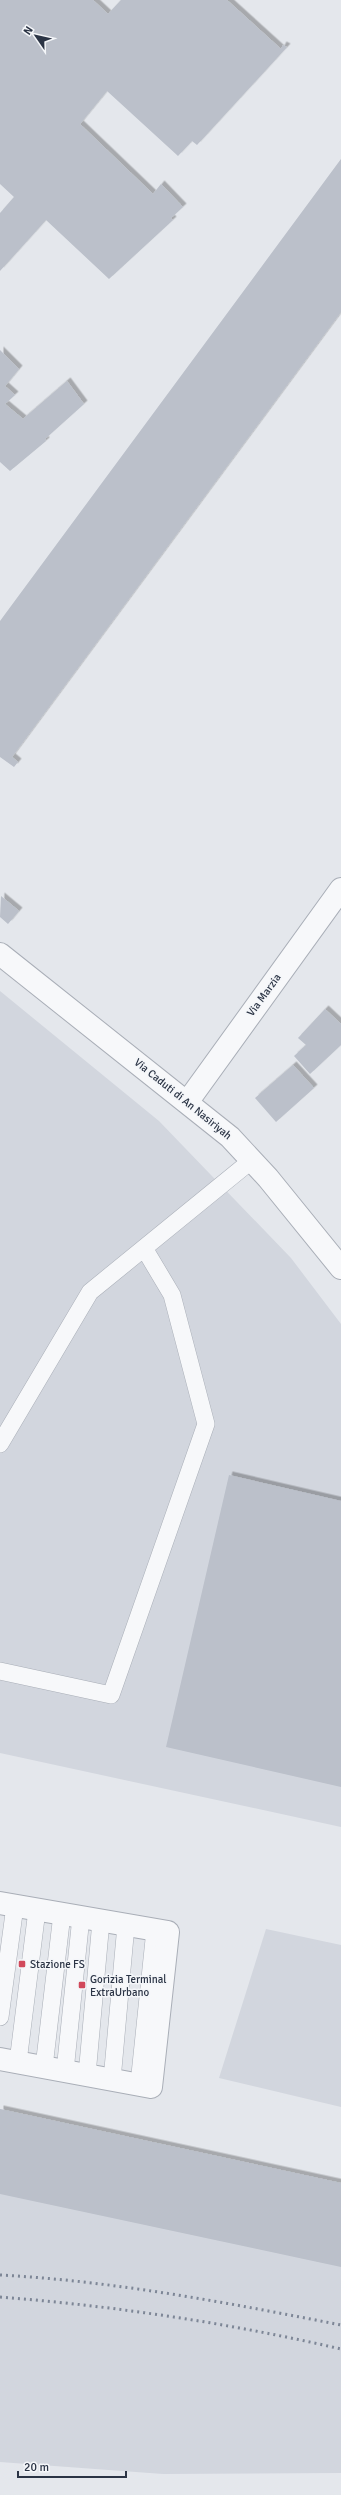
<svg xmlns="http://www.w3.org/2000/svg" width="341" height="2495" font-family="Signika,sans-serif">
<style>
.built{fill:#d2d6de}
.building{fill:#bbc0ca;filter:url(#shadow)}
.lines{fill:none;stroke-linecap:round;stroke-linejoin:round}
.lane-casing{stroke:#a9aeb7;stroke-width:18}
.street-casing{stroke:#a9aeb7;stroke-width:24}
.lane{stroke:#f7f8fa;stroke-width:17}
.street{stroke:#f7f8fa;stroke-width:22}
.rail{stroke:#7d8696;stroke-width:3;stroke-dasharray:2 4;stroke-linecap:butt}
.poi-dot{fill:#d1495b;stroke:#f4f6f9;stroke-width:1.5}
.labels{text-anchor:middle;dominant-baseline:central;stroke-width:3;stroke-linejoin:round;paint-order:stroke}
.street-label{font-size:11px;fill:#2b3445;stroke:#f4f6f9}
.poi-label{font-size:11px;fill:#2b3445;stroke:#f4f6f9;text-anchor:start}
</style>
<defs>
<filter id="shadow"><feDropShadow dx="3.5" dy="-3.5" stdDeviation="0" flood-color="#0004"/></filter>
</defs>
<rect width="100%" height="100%" fill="#e4e7ec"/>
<!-- built -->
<path class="built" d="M 0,991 L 159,1121 L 291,1258 L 341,1324 L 341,1827 L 0,1753 Z
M 266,1929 L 341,1945 L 341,2107 L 219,2078 Z
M 0,2109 L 341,2183 L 341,2473 L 163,2474 L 0,2462 Z"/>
<!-- building -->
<path class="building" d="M 0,0 L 93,0 L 108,14 L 121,0 L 227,0 L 281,49 L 283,45 L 287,47 L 197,145 L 192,141 L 178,156 L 107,91 L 80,124 L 153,194 L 161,184 L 183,207 L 171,218 L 173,220 L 109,279 L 46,220 L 0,271 L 0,213 L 14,197 L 0,184 Z
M 341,159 L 341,312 L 12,757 L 18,762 L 14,767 L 0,757 L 0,621 Z
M 0,350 L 19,369 L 5,386 L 15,395 L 5,404 L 23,419 L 67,381 L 84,404 L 45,439 L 46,441 L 10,471 L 0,462 Z
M 1,896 L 19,911 L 8,924 L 0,917 Z
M 325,1009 L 341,1024 L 341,1045 L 310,1074 L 294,1056 L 306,1045 L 298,1038 Z
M 293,1065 L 314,1088 L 276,1122 L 255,1098 Z
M 229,1475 L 341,1501 L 341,1787 L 166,1747 Z
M 0,2109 L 341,2183 L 341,2267 L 0,2194 Z"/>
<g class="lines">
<defs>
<path id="lane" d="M 0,1444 L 90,1292 L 252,1160
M 0,1671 L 111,1695 L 206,1424 L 172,1295 L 144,1248
M 0,2017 L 15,1906
M 18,2062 L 37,1910
M 44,2067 L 62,1914
M 65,2071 L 81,1917
M 87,2075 L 101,1921
M 112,2080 L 126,1925
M 139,2084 L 155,1930"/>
<path id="street" d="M 0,954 L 230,1137 L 268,1178 L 341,1268
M 188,1101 L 341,889
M 0,1903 L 168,1932 L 151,2087 L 0,2059"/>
</defs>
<!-- lane casing -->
<use href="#lane" class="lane-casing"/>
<!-- street casing -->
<use href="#street" class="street-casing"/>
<!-- lane -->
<use href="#lane" class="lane"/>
<!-- street -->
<use href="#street" class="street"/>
<!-- rail -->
<path class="rail" d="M 0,2275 C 114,2281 229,2303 341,2325
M 0,2297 C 114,2306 229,2323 341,2349"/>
</g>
<!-- markers -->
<g class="poi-dot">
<rect x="18" y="1960" width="8" height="8" rx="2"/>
<rect x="78" y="1981" width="8" height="8" rx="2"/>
</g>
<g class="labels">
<!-- street labels -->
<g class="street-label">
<text transform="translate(264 995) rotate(-54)">Via Marzia</text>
<text transform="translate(183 1099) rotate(39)">Via Caduti di An Nasiriyah</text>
</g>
<!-- poi labels -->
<g class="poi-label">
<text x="30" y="1964">Stazione FS</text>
<text x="90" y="1979">Gorizia Terminal<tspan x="90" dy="13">ExtraUrbano</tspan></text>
</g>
</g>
<!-- north arrow -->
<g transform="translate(36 36) rotate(304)" stroke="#f4f6f9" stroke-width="3" paint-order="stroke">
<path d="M0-3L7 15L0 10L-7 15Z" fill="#2b3445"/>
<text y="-6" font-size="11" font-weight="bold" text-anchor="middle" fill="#2b3445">N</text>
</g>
<!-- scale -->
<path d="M18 2471v6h108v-6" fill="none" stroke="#2b3445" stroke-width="2"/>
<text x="24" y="2471" font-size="12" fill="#2b3445" stroke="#f4f6f9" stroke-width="3" paint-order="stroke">20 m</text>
</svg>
